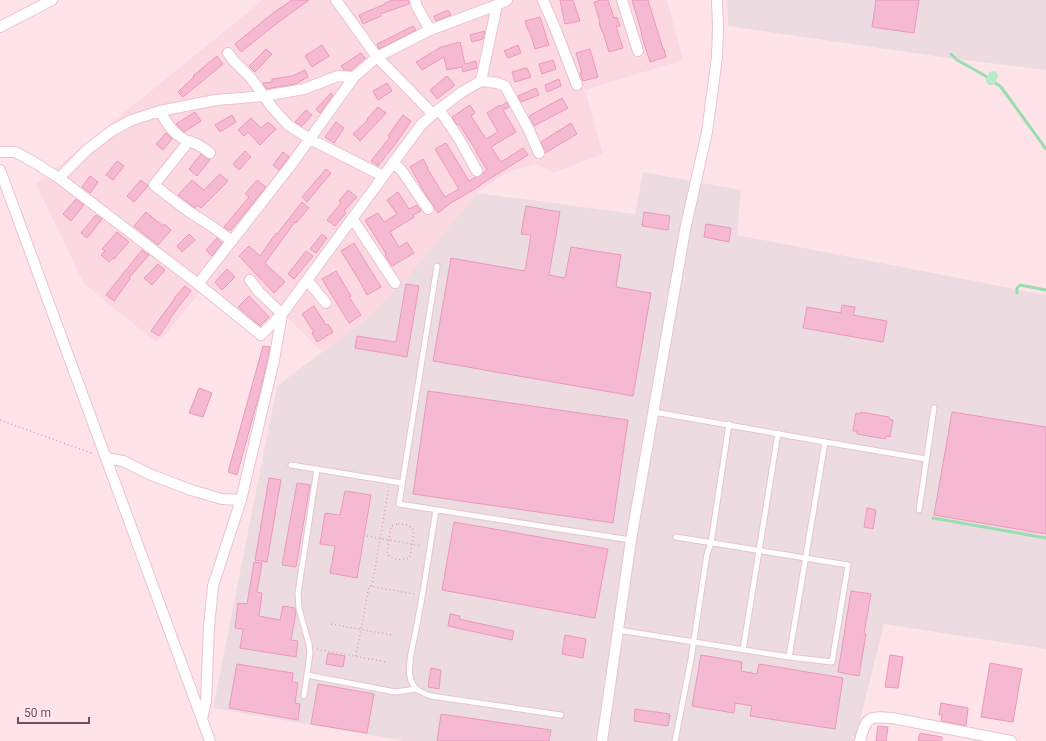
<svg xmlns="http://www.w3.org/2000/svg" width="1046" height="741" font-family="Roboto,sans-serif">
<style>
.residential{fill:#fcd8e0}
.industrial{fill:#ecdce1}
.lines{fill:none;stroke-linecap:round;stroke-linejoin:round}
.stream{stroke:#9bddb2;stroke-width:3}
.canal{stroke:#b6eac8;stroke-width:10}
.building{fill:#f6b9d2;stroke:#eb98bb}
.service-casing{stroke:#e9c3d0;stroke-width:7}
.minor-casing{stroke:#e9c3d0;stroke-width:12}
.path{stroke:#dc9cb6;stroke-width:1.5;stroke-dasharray:1 3;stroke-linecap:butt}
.service{stroke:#fff;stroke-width:5}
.minor{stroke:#fff;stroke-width:10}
</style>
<rect width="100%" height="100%" fill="#fee4e9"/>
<!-- residential -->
<path class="residential" d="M 263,0 L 667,0 L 683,60 L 585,90 L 603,154 L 553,173 L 537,164 L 504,173 L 477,193 L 404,281 L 366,319 L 322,352 L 288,318 L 261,340 L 200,292 L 166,334 L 156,342 L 84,284 L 36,184 Z"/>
<!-- industrial -->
<path class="industrial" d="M 727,0 L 1046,0 L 1046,70 L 949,58 L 728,26 Z
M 643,172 L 741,190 L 737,235 L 1046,295 L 1046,649 L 884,624 L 855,741 L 404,741 L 213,708 L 277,386 L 366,319 L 404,281 L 477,193 L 635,214 Z"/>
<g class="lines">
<!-- stream -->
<path class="stream" d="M 951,54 L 957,60 L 984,75 L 1001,87 L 1046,149
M 1017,293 L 1017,288 L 1020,285 L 1046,290
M 933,518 L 1046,538"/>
<!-- canal -->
<path class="canal" d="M 991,80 L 993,76"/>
</g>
<!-- building -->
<path class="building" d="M 292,0 L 309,0 L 276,24 L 241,52 L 235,44 L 273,13 Z
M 393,0 L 409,0 L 409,4 L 380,14 L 381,16 L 363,24 L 359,15 L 385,4 L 385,3 Z
M 560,0 L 573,0 L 580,21 L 565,24 Z
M 600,0 L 608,0 L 614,18 L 617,17 L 620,26 L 616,27 L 623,48 L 609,52 L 603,32 L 602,32 L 599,22 L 600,22 L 594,2 Z
M 632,0 L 648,0 L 663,49 L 664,49 L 666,57 L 650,62 L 641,34 L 642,34 Z
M 876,0 L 919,0 L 914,33 L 872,27 Z
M 448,10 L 451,15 L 436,21 L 434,16 Z
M 540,17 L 549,45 L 535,49 L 529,30 L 528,30 L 525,21 Z
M 413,26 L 416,30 L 379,49 L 377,44 Z
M 485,31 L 483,39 L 472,42 L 470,35 Z
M 460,42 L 465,64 L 476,61 L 477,68 L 463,72 L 462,67 L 447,70 L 444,57 L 422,70 L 416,62 L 441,47 Z
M 322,45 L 329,56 L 312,67 L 305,56 Z
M 518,45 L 521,53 L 508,58 L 504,51 Z
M 266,49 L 272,54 L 255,72 L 249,66 Z
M 590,49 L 598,77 L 583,81 L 580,73 L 582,73 L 576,53 Z
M 361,53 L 365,58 L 351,70 L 344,70 L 341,66 Z
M 217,56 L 223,64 L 183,97 L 178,92 L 194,77 L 193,76 Z
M 553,60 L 556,69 L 542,74 L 539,64 Z
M 526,68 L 527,68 L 531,77 L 515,82 L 512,72 Z
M 305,70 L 308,77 L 295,84 L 267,89 L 263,84 L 263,83 L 272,82 L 272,79 L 292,76 Z
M 447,76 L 455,85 L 437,99 L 430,90 Z
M 559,79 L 561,86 L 547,92 L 545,85 Z
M 387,83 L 392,91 L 378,100 L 373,91 Z
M 536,88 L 539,95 L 521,102 L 518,96 Z
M 331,93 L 333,95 L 320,113 L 316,109 Z
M 562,98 L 568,108 L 534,126 L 529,116 Z
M 507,102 L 509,107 L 503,110 L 516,132 L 491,147 L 501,162 L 523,148 L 528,155 L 480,185 L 480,186 L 451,203 L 438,213 L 421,187 L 421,186 L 410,167 L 423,159 L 428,168 L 427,168 L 445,197 L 459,189 L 435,149 L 446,143 L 469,181 L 476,177 L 480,176 L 483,173 L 487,170 L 476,152 L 477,152 L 459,124 L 457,125 L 452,117 L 470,105 L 475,113 L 471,116 L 486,139 L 498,132 L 487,113 L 500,105 L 501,106 Z
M 378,107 L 386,113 L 360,141 L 353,134 L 368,120 L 367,119 Z
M 306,110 L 312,115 L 302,126 L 295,122 Z
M 195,112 L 201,121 L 184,132 L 176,124 Z
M 232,115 L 236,122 L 220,132 L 215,125 Z
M 403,115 L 411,121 L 396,143 L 378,166 L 371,161 L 390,137 L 388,136 Z
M 251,118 L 261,128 L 268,122 L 276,129 L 260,145 L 248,132 L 244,136 L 238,130 Z
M 336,122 L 344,128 L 334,143 L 325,137 Z
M 571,123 L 577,134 L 545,153 L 541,142 Z
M 166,133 L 172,139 L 163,150 L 156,144 Z
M 245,151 L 251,157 L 239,170 L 233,164 Z
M 283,152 L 289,157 L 279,170 L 273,165 Z
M 201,154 L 210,160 L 197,176 L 189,169 Z
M 117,161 L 124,166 L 113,180 L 106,175 Z
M 326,169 L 331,173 L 307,202 L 302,197 Z
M 220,174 L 228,181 L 201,208 L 197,205 L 195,208 L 178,195 L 192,180 L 204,190 Z
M 90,176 L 98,182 L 90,193 L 82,187 Z
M 141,180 L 148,186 L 134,202 L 127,196 Z
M 257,180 L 266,187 L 231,230 L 228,230 L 224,227 L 249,197 L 245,194 Z
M 348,190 L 357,197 L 344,211 L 346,213 L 335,226 L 327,220 L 341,203 L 339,201 Z
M 398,192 L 409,209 L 417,205 L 421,211 L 413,215 L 414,217 L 390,232 L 399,247 L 407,242 L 414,253 L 392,266 L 385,255 L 386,254 L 365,220 L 378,213 L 384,222 L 397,214 L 387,200 Z
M 76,199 L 84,205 L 71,221 L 63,214 Z
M 302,202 L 309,208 L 296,223 L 295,222 L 265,263 L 285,282 L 274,293 L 239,256 L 249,246 L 260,256 L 276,233 L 277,234 Z
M 526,206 L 560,212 L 549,275 L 565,278 L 571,247 L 621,255 L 616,287 L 651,293 L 633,396 L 433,361 L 451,258 L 525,271 L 531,235 L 521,234 Z
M 146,212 L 163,226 L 164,224 L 171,230 L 158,245 L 134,226 Z
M 644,212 L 670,216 L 668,230 L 642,226 Z
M 96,215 L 102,219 L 87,238 L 81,233 Z
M 706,224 L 731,228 L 729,242 L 704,237 Z
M 117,232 L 129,242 L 114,259 L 113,258 L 109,262 L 101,255 L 105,251 L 102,249 Z
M 189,234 L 195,240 L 182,252 L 177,246 Z
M 322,234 L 327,238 L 316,253 L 310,249 Z
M 217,238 L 222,243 L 212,256 L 206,250 Z
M 354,243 L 381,287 L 367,295 L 362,286 L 362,285 L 341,251 Z
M 142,250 L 149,255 L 129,278 L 130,279 L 114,301 L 106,295 Z
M 306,251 L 313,256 L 294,279 L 288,274 Z
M 158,264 L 165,270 L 152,285 L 144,278 Z
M 227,269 L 235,277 L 222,290 L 215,282 Z
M 336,271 L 351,296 L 349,297 L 361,315 L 349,323 L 333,297 L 322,279 Z
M 406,284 L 419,286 L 407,357 L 355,348 L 357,336 L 396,342 Z
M 185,286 L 191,291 L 180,305 L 169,320 L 170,320 L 159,336 L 151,331 L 175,298 L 174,298 Z
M 249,296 L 269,317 L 260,326 L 238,307 Z
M 842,305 L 855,307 L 853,315 L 887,321 L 883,342 L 803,328 L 807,307 L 841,313 Z
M 314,306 L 326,325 L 328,324 L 333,332 L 317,342 L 312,333 L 314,332 L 302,314 Z
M 263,346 L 270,347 L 268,359 L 261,388 L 237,475 L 228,472 Z
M 199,388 L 212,393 L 203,417 L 189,413 Z
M 428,391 L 628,420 L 613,523 L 413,494 Z
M 861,412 L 889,417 L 889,419 L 893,420 L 890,437 L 886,436 L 885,439 L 857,434 L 857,431 L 853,431 L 856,413 L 860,414 Z
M 952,412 L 1046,427 L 1046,534 L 934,515 Z
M 269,478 L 281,480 L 267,562 L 255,560 Z
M 297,483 L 310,485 L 296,567 L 282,565 Z
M 345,491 L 371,495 L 357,578 L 330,573 L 335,546 L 320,544 L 325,513 L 340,515 Z
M 867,508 L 876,510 L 873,529 L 864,527 Z
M 454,522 L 608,549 L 595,618 L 442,590 Z
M 254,562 L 262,563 L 257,592 L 262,593 L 259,616 L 280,620 L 283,606 L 295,608 L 296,612 L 291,640 L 298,641 L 296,657 L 240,648 L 243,629 L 235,628 L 238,603 L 247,604 Z
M 851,591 L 871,594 L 864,634 L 866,634 L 859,676 L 838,672 Z
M 450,614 L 460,616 L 459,619 L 514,631 L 512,640 L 448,626 Z
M 565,635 L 586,639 L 583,658 L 562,654 Z
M 328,653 L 345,656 L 343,667 L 326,664 Z
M 701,655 L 742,662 L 741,671 L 757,674 L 759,664 L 843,678 L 835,729 L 750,716 L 752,706 L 735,703 L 734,713 L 692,706 Z
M 890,655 L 903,657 L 898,688 L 885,687 Z
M 990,663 L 1022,669 L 1013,722 L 981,717 Z
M 237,664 L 293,673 L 292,682 L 298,683 L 295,703 L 300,704 L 298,720 L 229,708 Z
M 431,668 L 441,670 L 439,689 L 428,687 Z
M 318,684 L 374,694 L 367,733 L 311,724 Z
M 941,703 L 968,708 L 966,726 L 941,721 L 942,715 L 939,715 Z
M 635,709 L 670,714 L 668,726 L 634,721 Z
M 441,714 L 551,730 L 549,741 L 437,741 Z
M 878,726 L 888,727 L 886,741 L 876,741 Z
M 920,733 L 942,737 L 942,741 L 918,741 Z"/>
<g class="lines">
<defs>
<path id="service" d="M 437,266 L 399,504 L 631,540
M 654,412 L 825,442 L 926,459
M 291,465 L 402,483
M 436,510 C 430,546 425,583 418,619 C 416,634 407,662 410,676 C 412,689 420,692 431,696 L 561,715
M 919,510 L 934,408
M 618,630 L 789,657 L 832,662 L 848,565 L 676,537
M 743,650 L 778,433
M 789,657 L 825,442
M 307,675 L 395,692 L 417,689
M 304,696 L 310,653 L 309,644 L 299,609 L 298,593 L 317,469
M 675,741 L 691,659 L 707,554 L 711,543 L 729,424"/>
<path id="minor" d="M 336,0 L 377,57 L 433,114 L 421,125 L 282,314 L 261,335 L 198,284 L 291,165 L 354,77 L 377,57 L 430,30 L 497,5 L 507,0
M 415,0 L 417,7 L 430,30
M 543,0 L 555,28 L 577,85
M 622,0 L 638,51
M 0,27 L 52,0
M 228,53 L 233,60 L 251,78 L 271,106 L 288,125 L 310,139 L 383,176
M 481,81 L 497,5
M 439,109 L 459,139 L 477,171
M 160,111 C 165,121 172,132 182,138 C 185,141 190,141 194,143 C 200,145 205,149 210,153
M 433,114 L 462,92 L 481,81 L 497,83 L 505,86 L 529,130 L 539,153
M 189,141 L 154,185 L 188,211 L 210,225 L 232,241
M 0,152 L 15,152 L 32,161 L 59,178
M 393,162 L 402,171 L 428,209
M 0,170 L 210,741
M 352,218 L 395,283
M 307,280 L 326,303
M 198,284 L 59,178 L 88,149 L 113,130 L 132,120 L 160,111 L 216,100 L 264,96 L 304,89 L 338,76 L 354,77
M 106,458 L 123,461 L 149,474 L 191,490 L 222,499 L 241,500
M 202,719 L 206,701 L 209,627 L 213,586 L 241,500 L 274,360 L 282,314 L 259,292 L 250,280
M 602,741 L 631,540 L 685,230 L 707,132 L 717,57 L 718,27 L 717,0
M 860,741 C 866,717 868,716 892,718 L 1011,741"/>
</defs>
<!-- service casing -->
<use href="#service" class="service-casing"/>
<!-- minor casing -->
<use href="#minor" class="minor-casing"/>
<!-- path -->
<path class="path" d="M 0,420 L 94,454
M 398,524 L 408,525 L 414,530 L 410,558 C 400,560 395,561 387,554 L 391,526 Z
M 367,536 L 422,546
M 372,586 L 389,487
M 331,624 L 393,635
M 317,649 L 386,662
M 356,656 L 369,586 L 414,594"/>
<!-- service -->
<use href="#service" class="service"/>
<!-- minor -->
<use href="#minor" class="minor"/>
</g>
<!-- scale -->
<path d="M18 717v6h71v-6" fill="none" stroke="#7a475e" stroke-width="2"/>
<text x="24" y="717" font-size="12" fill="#7a475e" stroke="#ffecf0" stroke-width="3" paint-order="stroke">50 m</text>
</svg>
